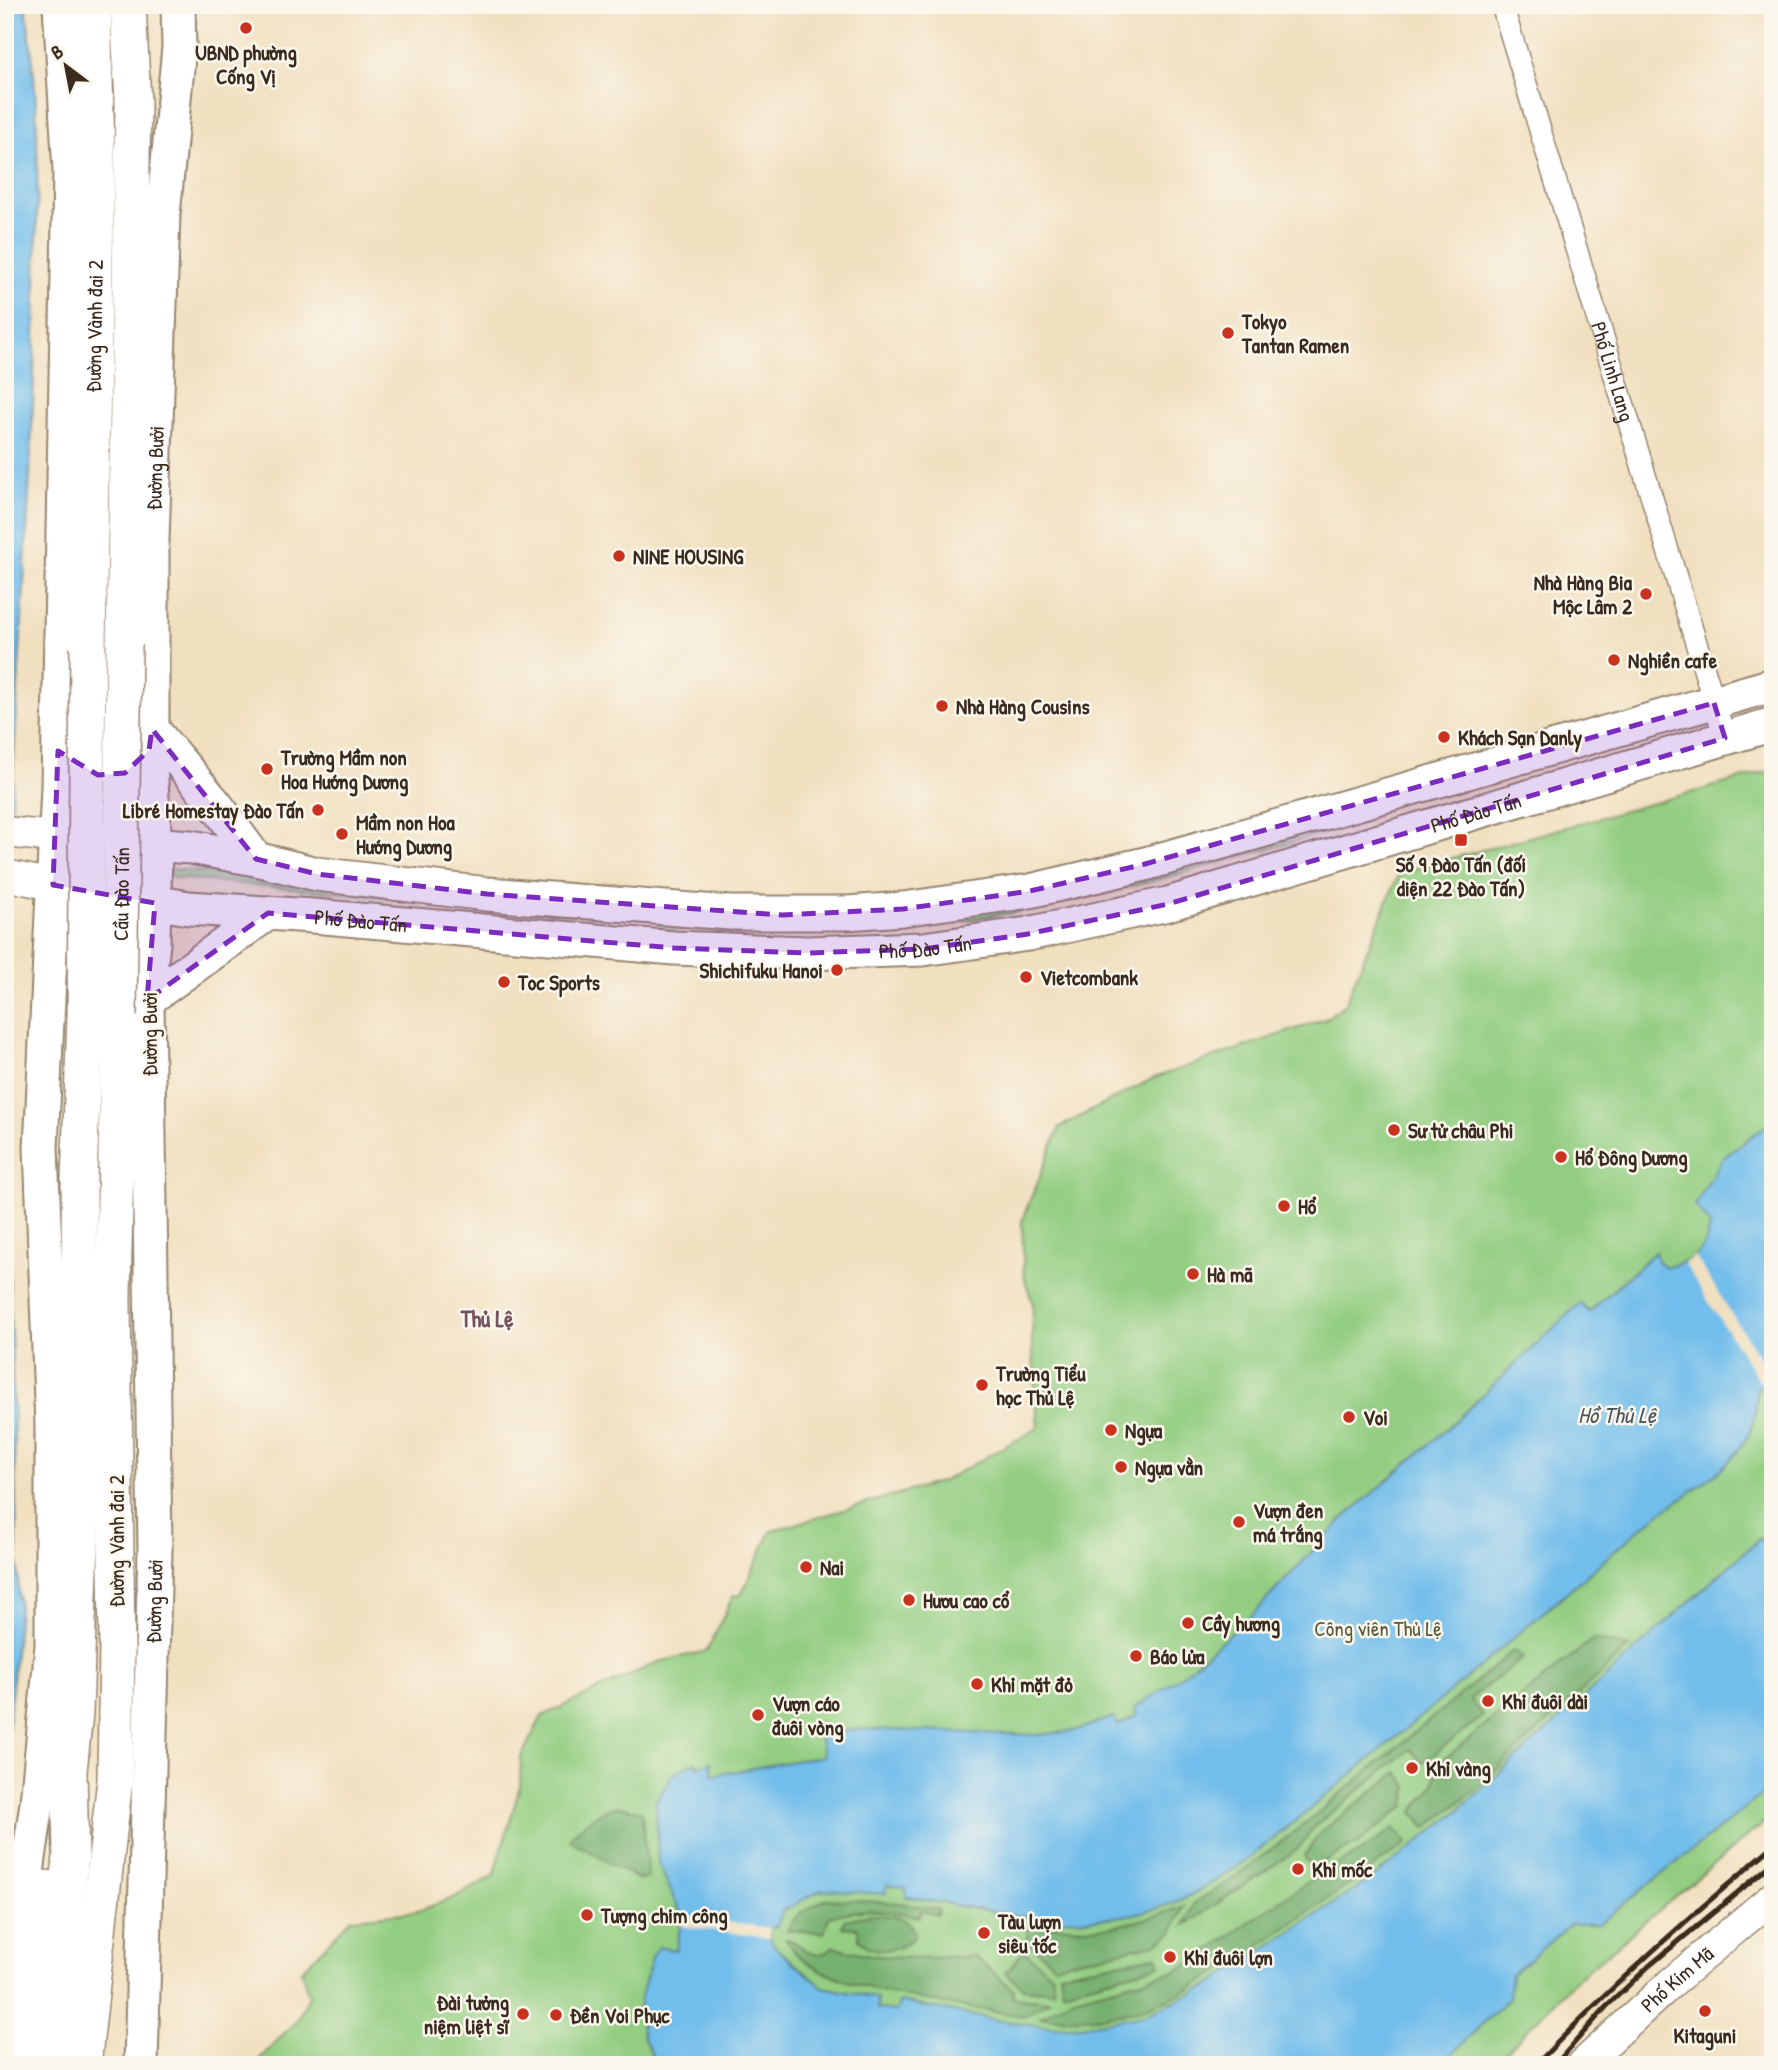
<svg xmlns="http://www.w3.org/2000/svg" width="1778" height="2070" font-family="'Patrick Hand',sans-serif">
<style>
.green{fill:#93cd81;stroke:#677c50;stroke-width:2}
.forest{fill:#76b06f;stroke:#586d46;stroke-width:2}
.water{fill:#71bdeb;stroke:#567484;stroke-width:2}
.pier{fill:#f1e0c0}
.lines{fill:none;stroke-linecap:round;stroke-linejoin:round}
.minor-casing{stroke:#96856f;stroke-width:24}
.secondary-casing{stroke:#96856f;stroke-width:33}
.primary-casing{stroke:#96856f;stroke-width:37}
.trunk-casing{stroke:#96856f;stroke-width:38}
.minor{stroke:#fff;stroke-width:21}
.secondary{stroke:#fff;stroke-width:30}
.primary{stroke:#fff;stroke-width:33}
.trunk{stroke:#fff;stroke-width:35}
.rail{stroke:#3b2a1e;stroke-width:5}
.trunk-bridge-casing{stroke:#96856f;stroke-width:38;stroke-linecap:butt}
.trunk-bridge{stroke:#fff;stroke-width:35}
.marked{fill:#7b2cbf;fill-opacity:0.2;stroke:#7b2cbf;stroke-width:5;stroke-dasharray:14 9;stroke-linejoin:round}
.poi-dot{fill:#c8321e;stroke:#fbf7ec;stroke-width:2.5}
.labels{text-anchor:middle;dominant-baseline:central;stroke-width:5;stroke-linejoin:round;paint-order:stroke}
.poi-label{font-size:21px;font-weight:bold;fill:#3b2a1e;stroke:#fbf7ec;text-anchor:start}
.street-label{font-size:21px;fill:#3b2a1e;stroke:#fbf7ec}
.park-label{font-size:21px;fill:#555b3c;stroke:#fbf7ec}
.neighbourhood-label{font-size:23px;font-weight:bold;fill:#745360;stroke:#fbf7ec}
.water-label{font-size:23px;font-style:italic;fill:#4b565c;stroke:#fbf7ec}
</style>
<rect width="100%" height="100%" fill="#fbf7ec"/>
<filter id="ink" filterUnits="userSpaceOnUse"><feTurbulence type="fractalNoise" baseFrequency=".0143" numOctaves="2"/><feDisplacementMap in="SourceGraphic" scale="14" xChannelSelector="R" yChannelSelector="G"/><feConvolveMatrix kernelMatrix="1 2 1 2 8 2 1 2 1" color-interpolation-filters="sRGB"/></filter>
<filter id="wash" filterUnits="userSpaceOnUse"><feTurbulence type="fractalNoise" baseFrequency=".00686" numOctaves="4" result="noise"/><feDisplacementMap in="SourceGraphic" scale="28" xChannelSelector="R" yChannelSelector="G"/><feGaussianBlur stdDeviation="1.57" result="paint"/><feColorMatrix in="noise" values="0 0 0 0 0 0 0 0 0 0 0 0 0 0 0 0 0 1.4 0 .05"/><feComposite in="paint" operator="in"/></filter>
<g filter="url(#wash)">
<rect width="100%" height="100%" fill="#f1e0c0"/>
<!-- green -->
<path class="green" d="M 1773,770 L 1773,1815 L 1572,1983 L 1494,2065 L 254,2065 L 298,2019 L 309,1996 L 301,1971 L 352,1918 L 415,1912 L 453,1898 L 494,1876 L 520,1786 L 521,1757 L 542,1716 L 658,1662 L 707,1651 L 733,1596 L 741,1595 L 771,1531 L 943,1481 L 1038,1428 L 1032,1342 L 1033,1304 L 1024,1277 L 1022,1220 L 1060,1127 L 1154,1078 L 1325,1019 L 1345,1004 L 1399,873 Z
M 1330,827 L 1330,831 C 1197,869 1065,910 928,925 C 839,934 747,930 657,930 L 662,916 L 778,920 Z
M 173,869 L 601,906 L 599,916 L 173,878 L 169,871 Z"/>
<!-- forest -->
<path class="forest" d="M 1593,1639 L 1629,1647 L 1469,1795 L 1426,1828 L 1413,1812 L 1434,1784 L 1438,1764 Z
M 1514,1650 L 1523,1658 L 1470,1699 L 1483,1716 L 1423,1763 L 1410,1749 L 1315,1826 L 1298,1849 L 1185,1925 L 1194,1903 L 1232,1879 L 1302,1826 Z
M 1398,1772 L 1408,1786 L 1405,1806 L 1359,1842 L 1312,1868 L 1304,1856 L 1321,1832 Z
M 621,1806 L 642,1812 L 648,1878 L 638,1879 L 570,1840 L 571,1836 C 587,1822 599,1809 621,1806 Z
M 1394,1828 L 1407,1843 C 1362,1876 1317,1907 1271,1937 C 1234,1962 1197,1989 1156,2004 C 1119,2018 1079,2020 1040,2017 L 1070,1999 L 1179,1970 L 1315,1877 L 1365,1849 Z
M 826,1899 L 898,1903 L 938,1909 L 937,1915 L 921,1911 L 919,1917 C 887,1909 861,1908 829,1917 L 824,1933 L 787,1930 L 798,1914 Z
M 1184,1906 L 1171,1934 L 1155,1944 L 1055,1965 L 1027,1942 L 1028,1923 C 1095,1932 1120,1930 1184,1906 Z
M 870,1915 C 887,1915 914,1914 914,1937 C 900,1951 874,1956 859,1940 L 858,1928 L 842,1927 L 844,1920 Z
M 786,1939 C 804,1942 811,1967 834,1946 C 879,1962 927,1958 974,1956 L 1014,1990 L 1013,1997 L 1049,2001 L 1024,2016 C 970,2007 809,1992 786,1939 Z
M 1024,1951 L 1052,1975 L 1054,1991 L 1023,1988 L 1006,1973 Z
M 1157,1956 L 1160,1965 L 1063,1991 L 1060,1973 Z"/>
<!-- water -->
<path class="water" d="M 5,5 L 25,5 C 42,100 37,194 36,289 C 33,522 9,753 5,985 Z
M 1773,1120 L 1773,1378 L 1757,1388 C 1755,1420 1755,1431 1734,1456 C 1712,1482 1667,1505 1641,1528 C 1540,1616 1438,1703 1335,1788 C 1287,1827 1222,1887 1164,1906 C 1079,1935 992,1910 906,1897 L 906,1888 L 887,1885 L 885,1894 L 821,1890 L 783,1911 L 777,1926 L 770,1928 L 769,1938 L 778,1950 L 823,1987 L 877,1998 L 877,2009 L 897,2011 L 899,2002 L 1002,2021 L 1054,2027 L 1081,2026 L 1144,2015 L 1206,1987 L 1371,1879 L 1451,1817 L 1760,1538 L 1767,1545 L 1773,1539 L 1773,1786 L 1599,1924 L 1571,1924 L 1511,1975 L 1509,1998 L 1440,2065 L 657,2065 C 629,2018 639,2001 654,1952 L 659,1947 L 676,1950 L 682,1916 L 658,1862 L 656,1801 L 673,1774 L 695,1762 L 698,1767 L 711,1762 L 713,1775 L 823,1756 L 819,1733 L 867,1729 L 1038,1735 L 1074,1731 L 1114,1717 L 1118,1725 L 1137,1716 L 1135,1708 L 1180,1677 L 1254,1613 L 1343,1519 L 1450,1426 L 1580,1303 L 1589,1312 L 1655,1252 L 1658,1262 L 1667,1267 C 1696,1261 1706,1252 1710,1224 L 1695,1205 L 1722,1159 Z
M 5,1129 L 19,1608 L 5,1767 Z"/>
<!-- pier -->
<path class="pier" d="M 1695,1256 L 1772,1378 L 1762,1385 L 1684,1263 Z
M 682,1916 L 770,1928 L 769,1938 L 681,1926 Z"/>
</g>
<g filter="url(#ink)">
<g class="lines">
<defs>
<g id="minor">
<path id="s1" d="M 1502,5 L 1725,738"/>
</g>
<g id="secondary">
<path d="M 5,832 L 55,837"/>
<path d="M 5,875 L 53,885"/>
<path id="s2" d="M 1582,2065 L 1672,1982 L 1773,1897"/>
</g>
<g id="primary">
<path d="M 152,729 L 217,806 L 256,859"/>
<path d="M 135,843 L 191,847 L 256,859 L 317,874 L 487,894 L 730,913 L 847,913 L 903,909 L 1030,891 L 1145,864 L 1773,685"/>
<path id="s3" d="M 134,899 L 189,908 L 313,916 L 674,948 L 807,953 L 923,949 L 1028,934 L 1168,904 L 1773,724"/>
<path d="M 147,1000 L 268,913"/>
<path d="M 5,2025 L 37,1803 L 52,1645 L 52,1426 L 41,1148 L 58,787 L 70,171 L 60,5"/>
<path id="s4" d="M 141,2065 L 155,1549 L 147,1000 L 153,943 L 155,845 L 149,750 L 152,729 L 152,541 L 163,215 L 179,47 L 178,5"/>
</g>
<g id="trunk">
<path d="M 124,645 L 133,103 L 128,5"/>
<path id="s5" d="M 88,648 L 97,150 L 93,5"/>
<path d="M 24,2065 L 47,1888"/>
<path d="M 51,2065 L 71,1855 L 69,1771 L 75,1713 L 81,1539 L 79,1179 L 85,1018"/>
<path d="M 83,2065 L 115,1779 L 117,1647 L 113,1296 L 119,1016"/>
</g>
</defs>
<!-- minor casing -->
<use href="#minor" class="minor-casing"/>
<!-- secondary casing -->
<use href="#secondary" class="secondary-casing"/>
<!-- primary casing -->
<use href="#primary" class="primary-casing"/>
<!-- trunk casing -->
<use href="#trunk" class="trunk-casing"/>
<!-- minor -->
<use href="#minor" class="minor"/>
<!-- secondary -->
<use href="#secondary" class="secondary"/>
<!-- primary -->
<use href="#primary" class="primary"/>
<!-- trunk -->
<use href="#trunk" class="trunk"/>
<!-- rail -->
<path class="rail" d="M 1536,2065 C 1610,1986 1691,1916 1773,1846
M 1555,2065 L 1606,2007 L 1649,1966 L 1773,1863"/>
<defs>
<g id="trunk-bridge">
<path id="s6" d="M 119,1016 L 124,645"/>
<path d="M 85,1018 L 88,648"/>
</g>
</defs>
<!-- trunk-bridge casing -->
<use href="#trunk-bridge" class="trunk-bridge-casing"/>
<!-- trunk-bridge -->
<use href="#trunk-bridge" class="trunk-bridge"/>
</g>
</g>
<!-- marked area -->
<path class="marked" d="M 1714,703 L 1725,738 L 1168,904 L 1028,934 L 923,949 L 807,953 L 674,948 L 268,913 L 147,1000 L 155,903 L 53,885 L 58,751 L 98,775 L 125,773 L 149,750 L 152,729 L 256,859 L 317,874 L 487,894 L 782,915 L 903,909 L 1030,891 L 1145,864 Z"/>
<!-- markers -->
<g class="poi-dot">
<circle cx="246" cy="28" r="7"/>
<circle cx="1228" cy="333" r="7"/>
<circle cx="619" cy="556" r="7"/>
<circle cx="1646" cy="594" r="7"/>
<circle cx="1614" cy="660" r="7"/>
<circle cx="942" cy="706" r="7"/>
<circle cx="1444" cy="737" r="7"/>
<circle cx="267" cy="769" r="7"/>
<circle cx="318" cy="810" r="7"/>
<circle cx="342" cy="834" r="7"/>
<rect x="1454" y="833" width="14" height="14" rx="3.5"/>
<circle cx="837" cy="970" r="7"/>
<circle cx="1026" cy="977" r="7"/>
<circle cx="504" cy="982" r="7"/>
<circle cx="1394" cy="1130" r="7"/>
<circle cx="1561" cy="1157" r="7"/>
<circle cx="1284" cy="1206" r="7"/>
<circle cx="1193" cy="1274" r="7"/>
<circle cx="982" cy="1385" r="7"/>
<circle cx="1349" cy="1417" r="7"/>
<circle cx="1111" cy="1430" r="7"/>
<circle cx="1121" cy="1467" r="7"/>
<circle cx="1239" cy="1522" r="7"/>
<circle cx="806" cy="1567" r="7"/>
<circle cx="909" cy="1600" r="7"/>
<circle cx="1188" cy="1623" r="7"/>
<circle cx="1136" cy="1656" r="7"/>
<circle cx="977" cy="1684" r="7"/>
<circle cx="1488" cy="1701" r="7"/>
<circle cx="758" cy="1715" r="7"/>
<circle cx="1412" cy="1768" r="7"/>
<circle cx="1298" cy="1869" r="7"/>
<circle cx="587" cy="1915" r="7"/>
<circle cx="984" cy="1933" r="7"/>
<circle cx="1170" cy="1957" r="7"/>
<circle cx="1705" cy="2011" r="7"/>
<circle cx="523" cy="2014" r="7"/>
<circle cx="556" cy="2015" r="7"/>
</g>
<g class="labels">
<!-- poi labels -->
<g class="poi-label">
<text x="246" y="52" text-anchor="middle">UBND phường<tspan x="246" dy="24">Cống Vị</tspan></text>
<text x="1242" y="321">Tokyo<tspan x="1242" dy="24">Tantan Ramen</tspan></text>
<text x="633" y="556">NINE HOUSING</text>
<text x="1632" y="582" text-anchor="end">Nhà Hàng Bia<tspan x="1632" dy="24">Mộc Lâm 2</tspan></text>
<text x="1628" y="660">Nghiền cafe</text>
<text x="956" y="706">Nhà Hàng Cousins</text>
<text x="1458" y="737">Khách Sạn Danly</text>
<text x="281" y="757">Trường Mầm non<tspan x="281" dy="24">Hoa Hướng Dương</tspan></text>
<text x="304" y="810" text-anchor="end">Libré Homestay Đào Tấn</text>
<text x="356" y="822">Mầm non Hoa<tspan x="356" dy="24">Hướng Dương</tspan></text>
<text x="1461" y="864" text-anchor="middle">Số 9 Đào Tấn (đối<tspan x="1461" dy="24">diện 22 Đào Tấn)</tspan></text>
<text x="823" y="970" text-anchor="end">Shichifuku Hanoi</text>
<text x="1040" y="977">Vietcombank</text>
<text x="518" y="982">Toc Sports</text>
<text x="1408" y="1130">Sư tử châu Phi</text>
<text x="1575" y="1157">Hổ Đông Dương</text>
<text x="1298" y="1206">Hổ</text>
<text x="1207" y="1274">Hà mã</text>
<text x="996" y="1373">Trường Tiểu<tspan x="996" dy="24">học Thủ Lệ</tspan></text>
<text x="1363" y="1417">Voi</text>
<text x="1125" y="1430">Ngựa</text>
<text x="1135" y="1467">Ngựa vằn</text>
<text x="1253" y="1510">Vượn đen<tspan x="1253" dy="24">má trắng</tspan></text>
<text x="820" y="1567">Nai</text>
<text x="923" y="1600">Hươu cao cổ</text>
<text x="1202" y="1623">Cầy hương</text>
<text x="1150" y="1656">Báo lửa</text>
<text x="991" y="1684">Khỉ mặt đỏ</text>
<text x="1502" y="1701">Khỉ đuôi dài</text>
<text x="772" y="1703">Vượn cáo<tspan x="772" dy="24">đuôi vòng</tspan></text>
<text x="1426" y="1768">Khỉ vàng</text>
<text x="1312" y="1869">Khỉ mốc</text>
<text x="601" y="1915">Tượng chim công</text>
<text x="998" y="1921">Tàu lượn<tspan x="998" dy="24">siêu tốc</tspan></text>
<text x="1184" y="1957">Khỉ đuôi lợn</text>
<text x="509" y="2002" text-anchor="end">Đài tưởng<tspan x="509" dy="24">niệm liệt sĩ</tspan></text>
<text x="570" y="2015">Đền Voi Phục</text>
<text x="1705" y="2035" text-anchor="middle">Kitaguni</text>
</g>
<!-- street labels -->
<g class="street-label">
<text stroke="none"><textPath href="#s5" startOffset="322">Đường Vành đai 2</textPath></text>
<text stroke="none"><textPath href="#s1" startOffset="383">Phố Linh Lang</textPath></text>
<text stroke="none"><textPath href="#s4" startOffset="1598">Đường Bưởi</textPath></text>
<text stroke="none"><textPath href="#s3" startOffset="1362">Phố Đào Tấn</textPath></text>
<text stroke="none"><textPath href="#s6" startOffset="122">Cầu Đào Tấn</textPath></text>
<text stroke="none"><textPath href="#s3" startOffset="228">Phố Đào Tấn</textPath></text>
<text stroke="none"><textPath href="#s3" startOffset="794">Phố Đào Tấn</textPath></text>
<text transform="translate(149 1034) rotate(-90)">Đường Bưởi</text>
<text transform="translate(116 1541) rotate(-90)">Đường Vành đai 2</text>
<text stroke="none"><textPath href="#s4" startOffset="464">Đường Bưởi</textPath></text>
<text stroke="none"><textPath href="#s2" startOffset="128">Phố Kim Mã</textPath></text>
</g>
<!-- park labels -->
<g class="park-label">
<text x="1378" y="1628">Công viên Thủ Lệ</text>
</g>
<!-- neighbourhood labels -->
<g class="neighbourhood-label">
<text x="487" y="1318">Thủ Lệ</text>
</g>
<!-- water labels -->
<g class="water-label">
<text x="1617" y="1414">Hồ Thủ Lệ</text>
</g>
</g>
<!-- margin -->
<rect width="1778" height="2070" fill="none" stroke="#fbf7ec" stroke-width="28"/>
<!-- north arrow -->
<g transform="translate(66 66) rotate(328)" stroke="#fbf7ec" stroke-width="5" paint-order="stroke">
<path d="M0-5L12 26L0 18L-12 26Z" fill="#3b2a1e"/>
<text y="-10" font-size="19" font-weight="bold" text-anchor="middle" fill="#3b2a1e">B</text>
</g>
</svg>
